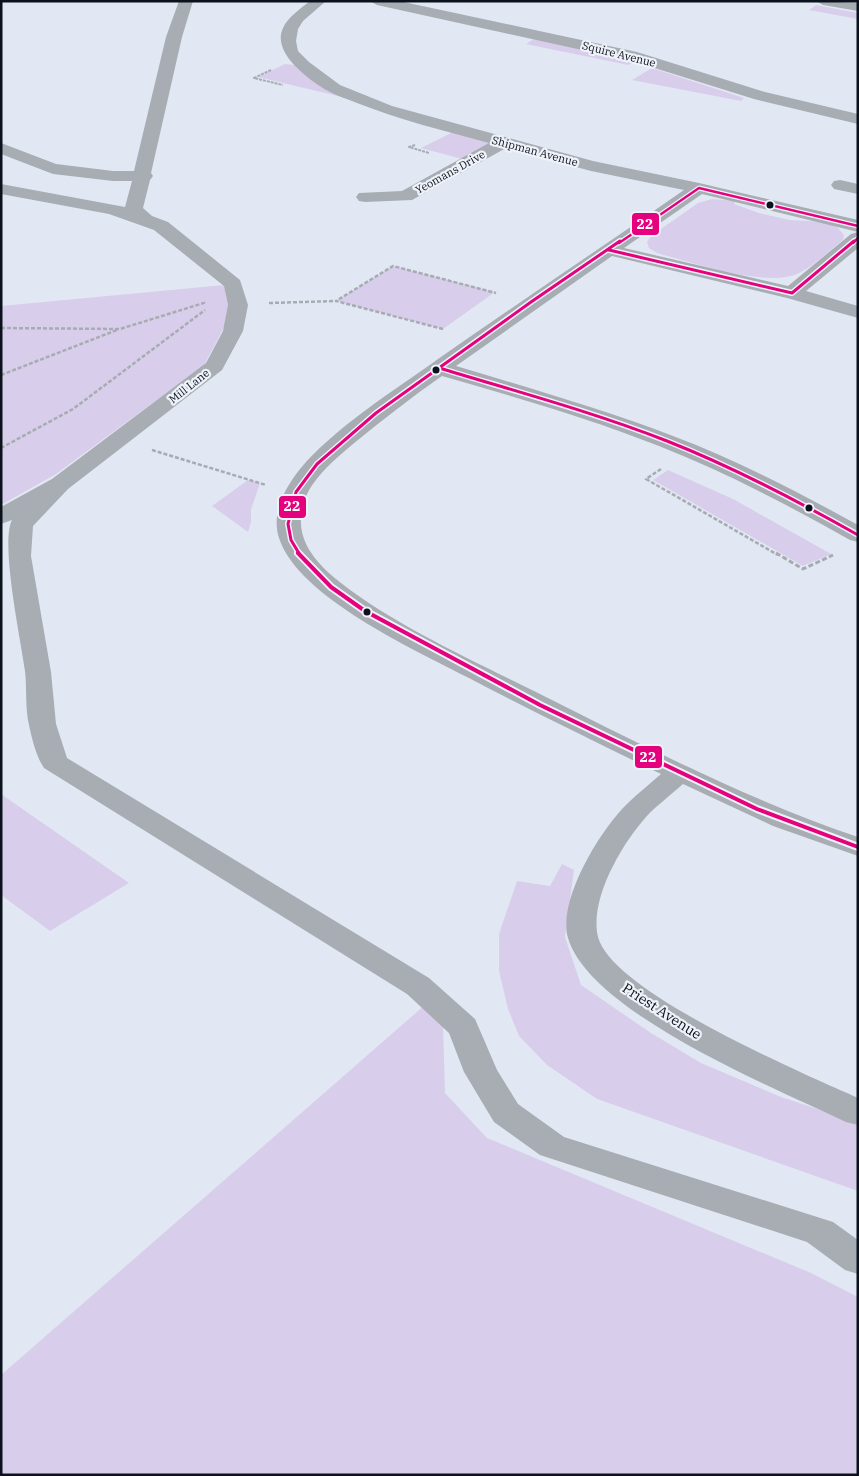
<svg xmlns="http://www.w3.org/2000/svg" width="859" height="1476" font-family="'IBM Plex Serif',serif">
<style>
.green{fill:#d8ceeb}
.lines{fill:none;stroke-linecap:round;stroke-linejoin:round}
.path-far2{stroke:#a7acb2;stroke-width:2;stroke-dasharray:3 1;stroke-linecap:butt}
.path-far1{stroke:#a7acb2;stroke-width:2.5;stroke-dasharray:4 2;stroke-linecap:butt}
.path{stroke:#a7acb2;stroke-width:3;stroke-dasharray:5 2.5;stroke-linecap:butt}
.minor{fill:#a7adb2;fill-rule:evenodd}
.bus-1-far2-casing{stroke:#eff3f9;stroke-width:5}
.bus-1-far1-casing{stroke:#eff3f9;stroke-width:6}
.bus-1-casing{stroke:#eff3f9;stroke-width:8}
.bus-1-far2{stroke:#e5007d;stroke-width:2.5}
.bus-1-far1{stroke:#e5007d;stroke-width:3}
.bus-1{stroke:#e5007d;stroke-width:4}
.bus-dot{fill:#0b121d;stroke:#eff3f9;stroke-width:2}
.labels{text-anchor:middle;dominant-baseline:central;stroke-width:4.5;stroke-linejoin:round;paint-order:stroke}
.far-street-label{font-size:11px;fill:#0b121d;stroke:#eff3f9}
.street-label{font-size:14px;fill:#0b121d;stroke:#eff3f9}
.line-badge{stroke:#eff3f9;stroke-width:2}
.badge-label{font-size:14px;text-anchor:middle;font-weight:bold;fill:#fff}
</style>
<rect width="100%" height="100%" fill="#e1e8f3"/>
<!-- green -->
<path class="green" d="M 816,5 L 858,13 L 858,19 L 809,10 Z
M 534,39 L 585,50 L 633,63 L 628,65 L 526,44 Z
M 285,64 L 294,65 L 310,79 L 342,97 L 258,77 Z
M 652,68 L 744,98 L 741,101 L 632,80 Z
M 453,132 L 497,144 L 466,160 L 421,148 Z
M 712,199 L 735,201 L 734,204 L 759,213 L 790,220 L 827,222 L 838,228 L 844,235 L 843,240 C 829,251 815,265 799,273 C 768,289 691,262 657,253 L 649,248 L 647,242 L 651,236 L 698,203 Z
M 393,266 L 495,292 L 443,329 L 336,301 Z
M 224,285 L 230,316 L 204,365 L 56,474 L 1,505 L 1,306 Z
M 668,470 L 733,499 L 831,554 L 803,566 L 653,480 Z
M 248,480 L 260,483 L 251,510 L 251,522 L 248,532 L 212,506 Z
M 1,794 L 129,883 L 50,931 L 1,895 Z
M 562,864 L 574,870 L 565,937 L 581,985 L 651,1033 L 701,1063 L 781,1097 L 858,1122 L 858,1191 L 597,1099 L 547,1065 L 519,1036 L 508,1009 L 499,971 L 499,934 L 517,881 L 550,886 Z
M 442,990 L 445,1093 L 487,1138 L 811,1273 L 858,1297 L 858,1475 L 1,1475 L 1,1375 Z"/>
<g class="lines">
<!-- path-far2 -->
<path class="path-far2" d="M 271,70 L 254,78 L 283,85
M 415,145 L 409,147 L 429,153"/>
<!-- path-far1 -->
<path class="path-far1" d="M 269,303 L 336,301
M 1,328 L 120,329 L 207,302
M 443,329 L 336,301 L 393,266 L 496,293
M 1,375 L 117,330
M 1,448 L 73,409 L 205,310
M 152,450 L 266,485
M 661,469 L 646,479 L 778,555"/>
<!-- path -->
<path class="path" d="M 776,553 L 803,569 L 833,555"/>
<!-- minor -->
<path class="minor" d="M 179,1 L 193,1 L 182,37 L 151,173 L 153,176 L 150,180 L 143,208 L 152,216 L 168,222 L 240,280 L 248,305 L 243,331 L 222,370 L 68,489 L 33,526 L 31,556 L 51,672 L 56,724 L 67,758 L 429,978 L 475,1019 L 497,1070 L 518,1104 L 564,1137 L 833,1222 L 858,1240 L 858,1274 L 845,1270 L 807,1242 L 540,1155 L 494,1122 L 464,1072 L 449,1033 L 407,994 L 44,768 C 36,756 32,739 29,725 C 25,708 27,689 25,671 C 21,641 0,543 12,520 L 1,524 L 1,507 L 52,479 L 206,363 L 223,331 L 228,305 L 224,286 L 154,230 L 109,214 L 1,194 L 1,184 L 125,207 L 132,181 L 113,181 L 53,174 L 1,154 L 1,143 L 56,164 L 113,171 L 134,171 L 166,37 Z
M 310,1 L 326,1 L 303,21 L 298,29 L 296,41 L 298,51 L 309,62 L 340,85 L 392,106 L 593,161 L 699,183 L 858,220 L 858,232 L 702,194 L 624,248 L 788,286 L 851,234 L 858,232 L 858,248 L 806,291 L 858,306 L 858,318 L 787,298 L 612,256 L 456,366 C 529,388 602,409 673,436 C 737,460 798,492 858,525 L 858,542 L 850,540 C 788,505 725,472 659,446 C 588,418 515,397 442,376 C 412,397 382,420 353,444 C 339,456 324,468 313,484 C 305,495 300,510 301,524 C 302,549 323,569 341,583 C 396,626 472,660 534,691 C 638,743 748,800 858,837 L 858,856 L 773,826 L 683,784 C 671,795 657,805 646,817 C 622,844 589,899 598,937 C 612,992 804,1074 858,1098 L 858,1125 L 846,1122 C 777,1089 590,1013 568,938 C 557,900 601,829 627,804 C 638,793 650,784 661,774 C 596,742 531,711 467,677 C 415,650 298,597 279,538 C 271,513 285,488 300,469 C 334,428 395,390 438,359 C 520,302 602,247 684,190 L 591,171 L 506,148 L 412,200 L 365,202 L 359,201 L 356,197 L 359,193 L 402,191 L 489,143 C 445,131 400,120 357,103 C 348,99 337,96 328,91 C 310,81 271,53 283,28 C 288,17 300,9 310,1 Z
M 370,1 L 399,1 L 637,52 L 765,92 L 858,114 L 858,124 L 754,99 L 632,61 L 377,5 Z
M 816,1 L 858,3 L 858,11 L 823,5 Z
M 840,180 L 858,184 L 858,194 L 834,189 L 831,185 L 834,181 Z"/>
<defs>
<path id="bus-1-far2" d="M 619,243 L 699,188 L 858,226
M 853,243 L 858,238"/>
<path id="bus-1-far1" d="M 609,250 L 792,293 L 854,241
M 439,368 C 515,391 593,412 667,441 C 733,467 796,500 858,535
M 300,555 L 291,540 L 288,524 L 296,492 L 317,464 L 376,413 L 531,302 L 620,241"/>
<path id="bus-1" d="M 298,553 L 331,587 L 365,611 L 540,705 L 757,809 L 858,847"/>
</defs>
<!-- bus-1-far2 casing -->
<use href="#bus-1-far2" class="bus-1-far2-casing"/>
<!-- bus-1-far1 casing -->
<use href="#bus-1-far1" class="bus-1-far1-casing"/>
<!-- bus-1 casing -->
<use href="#bus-1" class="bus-1-casing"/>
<!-- bus-1-far2 -->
<use href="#bus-1-far2" class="bus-1-far2"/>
<!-- bus-1-far1 -->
<use href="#bus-1-far1" class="bus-1-far1"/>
<!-- bus-1 -->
<use href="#bus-1" class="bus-1"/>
</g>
<!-- markers -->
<g class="bus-dot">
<circle cx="770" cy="205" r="4.5"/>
<circle cx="436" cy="370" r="4.5"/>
<circle cx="809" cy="508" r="4.5"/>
<circle cx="367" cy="612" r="4.5"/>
</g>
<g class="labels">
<!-- far-street labels -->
<g class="far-street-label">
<text transform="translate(619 54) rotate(14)">Squire Avenue</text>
<text transform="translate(535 151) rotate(15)">Shipman Avenue</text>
<text transform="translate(450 172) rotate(-29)">Yeomans Drive</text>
<text transform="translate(189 386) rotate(-38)">Mill Lane</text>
</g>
<!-- street labels -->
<g class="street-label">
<text transform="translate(662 1011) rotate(33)">Priest Avenue</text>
</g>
</g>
<g class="line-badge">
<rect x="631" y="212" width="29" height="24" rx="5" fill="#e5007d"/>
<rect x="278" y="495" width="29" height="24" rx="5" fill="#e5007d"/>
<rect x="634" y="745" width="29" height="24" rx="5" fill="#e5007d"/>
</g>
<g class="badge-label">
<text x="645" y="229">22</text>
<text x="292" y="511">22</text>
<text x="648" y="762">22</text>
</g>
<!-- border -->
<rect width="859" height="1476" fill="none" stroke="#0b121d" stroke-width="5"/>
</svg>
